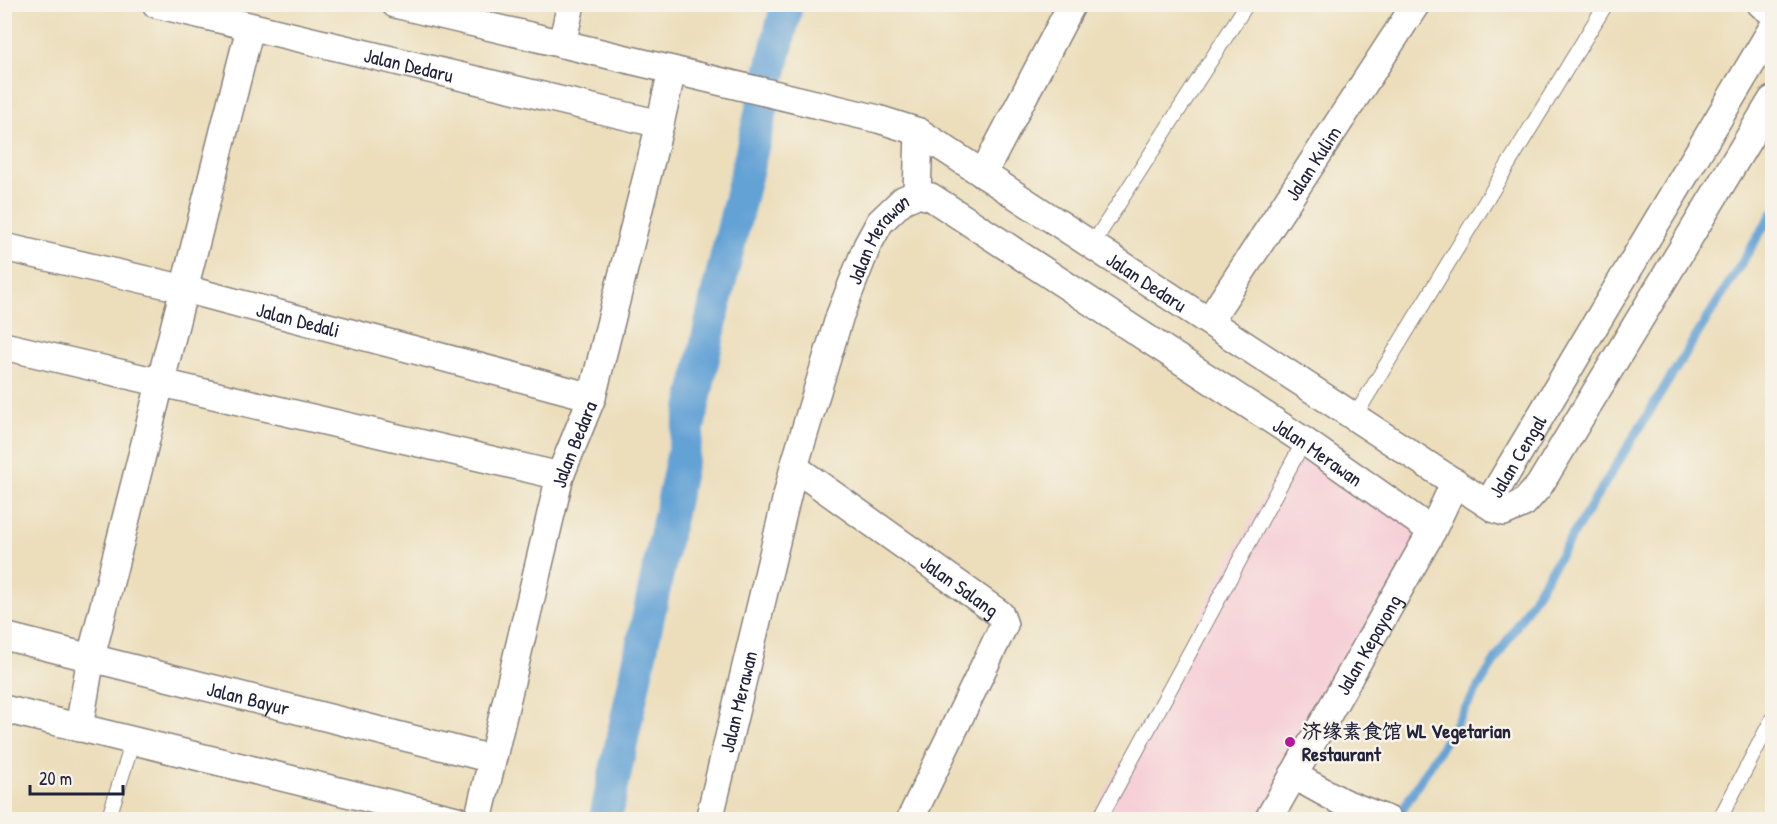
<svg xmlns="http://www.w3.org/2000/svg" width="1777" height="824" font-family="'Patrick Hand','LXGW WenKai TC',sans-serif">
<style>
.built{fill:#f6cfd7}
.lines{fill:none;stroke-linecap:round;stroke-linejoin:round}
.stream{stroke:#63a2d5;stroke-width:9}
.canal{stroke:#63a2d5;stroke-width:33}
.lane-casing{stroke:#87807b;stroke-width:16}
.street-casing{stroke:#87807b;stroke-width:30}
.lane{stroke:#fff;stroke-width:14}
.street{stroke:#fff;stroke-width:27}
.poi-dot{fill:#b5179e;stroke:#f7f3e8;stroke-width:2}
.labels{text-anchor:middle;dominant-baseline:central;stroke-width:5;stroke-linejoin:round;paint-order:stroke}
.street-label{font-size:20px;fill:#22223b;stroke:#f7f3e8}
.poi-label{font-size:20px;font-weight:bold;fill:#22223b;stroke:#f7f3e8;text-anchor:start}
</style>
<rect width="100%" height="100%" fill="#f7f3e8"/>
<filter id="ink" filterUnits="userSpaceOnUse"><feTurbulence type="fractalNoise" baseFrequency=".0167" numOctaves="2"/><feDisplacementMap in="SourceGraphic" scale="12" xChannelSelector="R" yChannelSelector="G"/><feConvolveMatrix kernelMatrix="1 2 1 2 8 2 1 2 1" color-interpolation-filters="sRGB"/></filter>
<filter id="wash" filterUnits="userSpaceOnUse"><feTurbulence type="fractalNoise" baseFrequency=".008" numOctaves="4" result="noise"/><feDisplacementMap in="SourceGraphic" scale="24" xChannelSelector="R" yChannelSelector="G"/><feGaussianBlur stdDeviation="1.35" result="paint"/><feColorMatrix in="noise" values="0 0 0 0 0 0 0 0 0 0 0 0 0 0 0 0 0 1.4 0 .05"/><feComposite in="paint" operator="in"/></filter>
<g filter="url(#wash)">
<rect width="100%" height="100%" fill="#ecdebb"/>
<!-- built -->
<path class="built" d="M 1301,426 L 1446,528 L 1280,819 L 1090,820 Z"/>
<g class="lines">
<!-- stream -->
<path class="stream" d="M 1396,820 L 1772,214"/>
<!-- canal -->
<path class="canal" d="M 605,820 L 716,299 L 787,4"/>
</g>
</g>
<g filter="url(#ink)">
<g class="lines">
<defs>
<path id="lane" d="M 1092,245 L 1247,4
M 1355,416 L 1606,4
M 108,820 L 133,741
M 1099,820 L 1304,441
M 1719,820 L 1772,719"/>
<g id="street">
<path id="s1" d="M 156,4 L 660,124"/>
<path id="s2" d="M 395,4 L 878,119 L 919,132 L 1495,509 L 1504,512 L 1524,503 L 1539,486 L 1772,100"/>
<path d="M 1761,4 L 1772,12"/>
<path d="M 562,44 L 571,4"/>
<path d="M 983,174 L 1072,4"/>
<path d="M 917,194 L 919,132"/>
<path id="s3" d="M 4,247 L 185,289 L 592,397"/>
<path id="s4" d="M 1209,321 L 1416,4"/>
<path d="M 4,346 L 560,476"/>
<path id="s5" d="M 794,467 L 1000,614 L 1004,625 L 910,820"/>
<path id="s6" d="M 1488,504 L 1772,29"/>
<path id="s7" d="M 4,636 L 492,759"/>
<path d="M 4,709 L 457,820"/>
<path d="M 79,728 L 91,657 L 250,28"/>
<path d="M 1293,775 L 1342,802 L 1388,820"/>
<path id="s8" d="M 478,820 L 560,476 L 592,397 L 660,124 L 672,70"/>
<path id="s9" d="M 709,820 L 794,467 L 840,315 L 867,246 L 880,222 L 903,200 L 917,194 L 931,197 L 1304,441 L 1432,531"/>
<path id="s10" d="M 1268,820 L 1432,531 L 1455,482"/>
</g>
</defs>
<!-- lane casing -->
<use href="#lane" class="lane-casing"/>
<!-- street casing -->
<use href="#street" class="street-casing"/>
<!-- lane -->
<use href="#lane" class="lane"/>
<!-- street -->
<use href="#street" class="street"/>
</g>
</g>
<!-- markers -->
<circle class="poi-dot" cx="1290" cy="742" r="6"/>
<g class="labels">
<!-- street labels -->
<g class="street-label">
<text stroke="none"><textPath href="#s1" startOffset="260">Jalan Dedaru</textPath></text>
<text stroke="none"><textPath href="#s4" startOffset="189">Jalan Kulim</textPath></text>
<text stroke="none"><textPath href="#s9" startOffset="608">Jalan Merawan</textPath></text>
<text stroke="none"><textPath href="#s2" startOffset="812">Jalan Dedaru</textPath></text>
<text stroke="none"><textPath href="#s3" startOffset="303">Jalan Dedali</textPath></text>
<text stroke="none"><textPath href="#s8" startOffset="388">Jalan Bedara</textPath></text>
<text stroke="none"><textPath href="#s9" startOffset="1148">Jalan Merawan</textPath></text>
<text stroke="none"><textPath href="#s6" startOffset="56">Jalan Cengal</textPath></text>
<text stroke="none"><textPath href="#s5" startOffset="204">Jalan Salang</textPath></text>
<text stroke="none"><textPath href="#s10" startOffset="202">Jalan Kepayong</textPath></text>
<text stroke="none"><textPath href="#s7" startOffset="252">Jalan Bayur</textPath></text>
<text stroke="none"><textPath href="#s9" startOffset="122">Jalan Merawan</textPath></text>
</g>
<!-- poi labels -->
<g class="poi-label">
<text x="1302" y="730">济缘素食馆 WL Vegetarian<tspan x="1302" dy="23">Restaurant</tspan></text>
</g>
</g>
<!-- margin -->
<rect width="1777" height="824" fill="none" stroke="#f7f3e8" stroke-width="24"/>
<!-- scale -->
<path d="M30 785v9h93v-9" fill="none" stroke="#22223b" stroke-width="3"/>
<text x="39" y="785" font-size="18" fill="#22223b" stroke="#f7f3e8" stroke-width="4.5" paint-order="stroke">20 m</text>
</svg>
